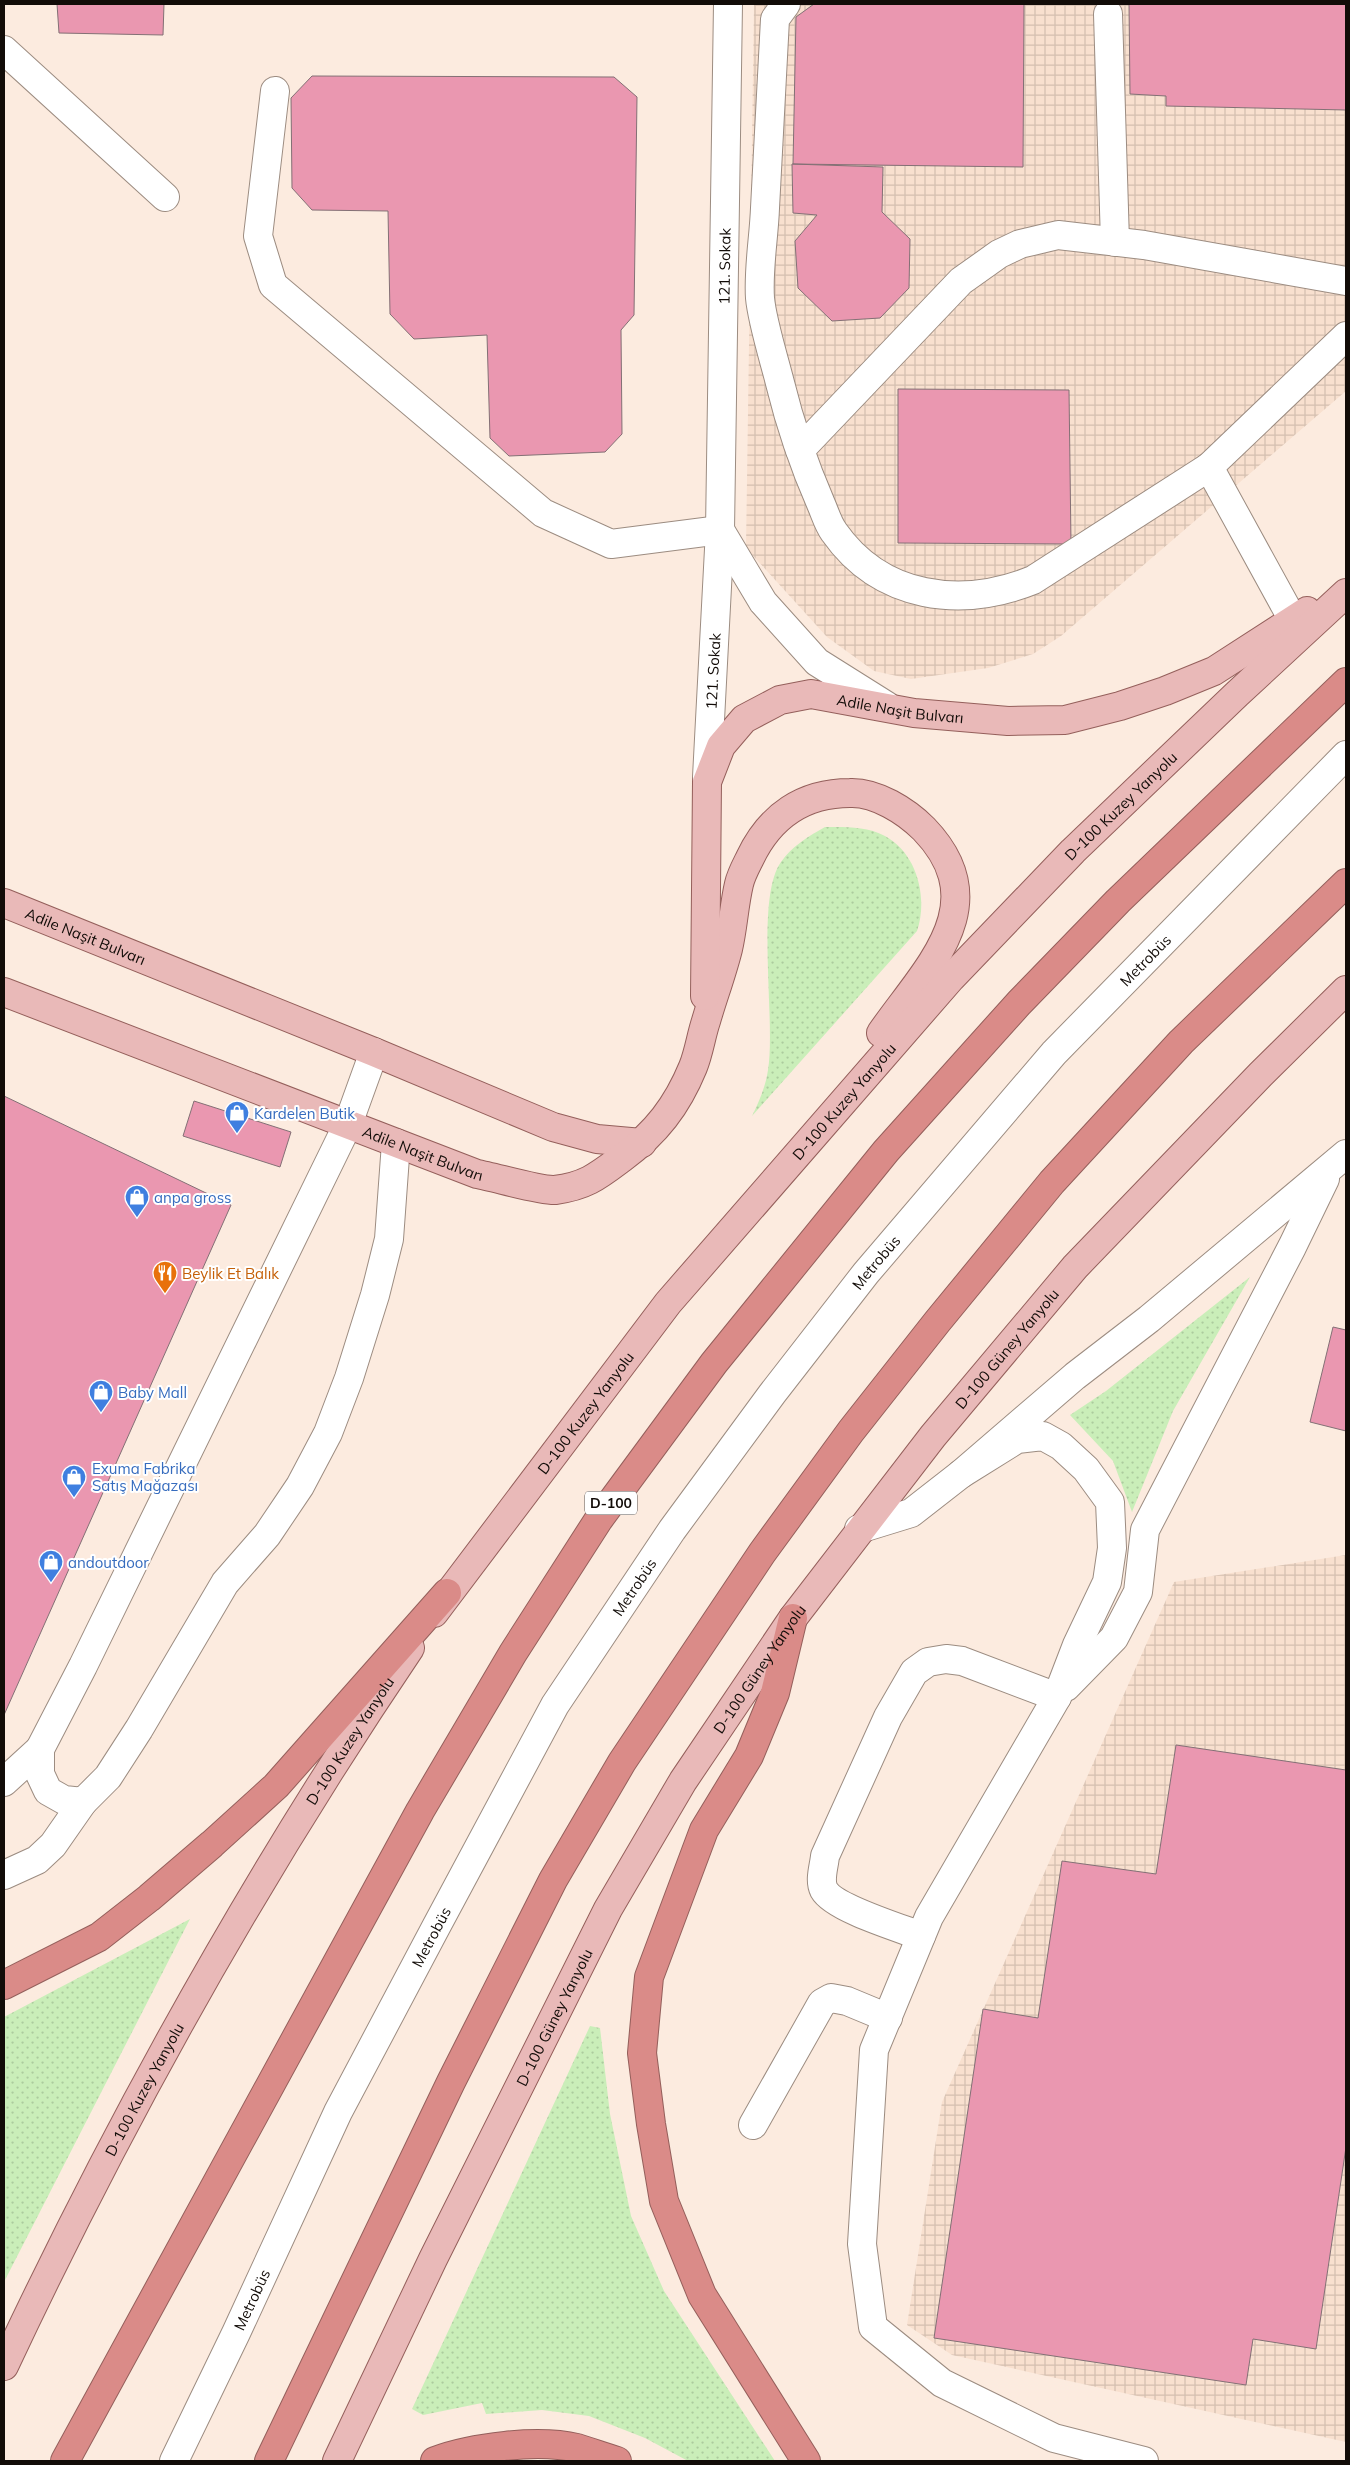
<svg xmlns="http://www.w3.org/2000/svg" width="1350" height="2465" font-family="Mulish,sans-serif">
<style>
.industrial{fill:url(#industrial-grid)}
.green{fill:url(#green-dots)}
.building{fill:#ea97b0;stroke:#837075}
.lines{fill:none;stroke-linecap:round;stroke-linejoin:round}
.minor-casing{stroke:#9c8c81;stroke-width:30}
.major-casing{stroke:#945f5b;stroke-width:30}
.highway-casing{stroke:#945f5b;stroke-width:30}
.minor{stroke:#fff;stroke-width:28}
.major{stroke:#e9b9b8;stroke-width:28}
.highway{stroke:#da8b88;stroke-width:28}
.labels{text-anchor:middle;dominant-baseline:central;stroke-width:4;stroke-linejoin:round;paint-order:stroke}
.shield{fill:#fff;stroke:#595552;stroke-width:1}
.shield-label{font-size:14px;font-weight:bold;fill:#120c08}
.street-label{font-size:15px;fill:#120c08;stroke:#fff}
.shop-label{font-size:15px;fill:#366cbe;stroke:#fff;text-anchor:start}
.food-label{font-size:15px;fill:#c56008;stroke:#fff;text-anchor:start}
</style>
<defs>
<pattern id="industrial-grid" width="8" height="8" patternUnits="userSpaceOnUse" patternTransform="scale(1.25)"><rect width="8" height="8" fill="#f8e0cf"/><path d="M0 4h8M4 0v8" fill="none" stroke="#d4bfb0"/></pattern>
<pattern id="green-dots" width="8" height="8" patternUnits="userSpaceOnUse" patternTransform="scale(1.25)"><rect width="8" height="8" fill="#caeeb9"/><path d="M2 2h.1M6 6h.1" fill="none" stroke="#accb9e" stroke-width="1.8" stroke-linecap="round"/></pattern>
</defs>
<rect width="100%" height="100%" fill="#fcebdf"/>
<!-- industrial -->
<path class="industrial" d="M 754,4 L 1346,4 L 1346,391 L 1061,636 L 1033,654 L 988,668 L 911,679 L 874,671 L 827,637 L 746,548 Z
M 1346,1555 L 1346,2442 L 952,2355 L 907,2325 L 942,2102 L 1174,1582 Z"/>
<!-- green -->
<path class="green" d="M 825,827 C 846,827 866,826 885,836 C 918,854 928,899 917,931 L 752,1116 C 759,1102 766,1085 768,1070 C 776,1021 755,898 781,862 C 792,846 809,836 825,827 Z
M 1250,1277 L 1173,1411 L 1132,1512 L 1113,1461 L 1070,1415 L 1106,1391 Z
M 190,1919 L 4,2282 L 4,2017 Z
M 590,2026 L 600,2028 L 610,2114 L 631,2216 L 664,2291 L 775,2461 L 688,2461 L 645,2438 L 589,2416 L 542,2410 L 486,2414 L 482,2403 L 423,2415 L 412,2409 Z"/>
<!-- building -->
<path class="building" d="M 57,4 L 164,4 L 163,35 L 59,33 Z
M 814,4 L 1024,4 L 1023,167 L 793,164 L 796,17 Z
M 1129,4 L 1346,4 L 1346,110 L 1166,106 L 1166,96 L 1130,94 Z
M 312,76 L 614,77 L 637,97 L 634,315 L 621,330 L 622,434 L 605,452 L 509,456 L 490,438 L 487,335 L 414,339 L 390,314 L 388,211 L 312,210 L 292,188 L 291,98 Z
M 792,164 L 883,167 L 882,212 L 910,239 L 909,288 L 880,318 L 832,321 L 798,288 L 795,241 L 817,215 L 793,213 Z
M 898,389 L 1069,390 L 1071,544 L 898,543 Z
M 4,1096 L 231,1205 L 4,1715 Z
M 194,1101 L 291,1132 L 280,1167 L 183,1136 Z
M 1333,1327 L 1346,1330 L 1346,1431 L 1310,1422 Z
M 1176,1745 L 1346,1770 L 1346,2147 L 1316,2349 L 1253,2339 L 1246,2385 L 934,2338 L 983,2009 L 1038,2018 L 1062,1861 L 1156,1874 Z"/>
<g class="lines">
<defs>
<g id="minor">
<path d="M 786,4 L 775,19 C 772,82 768,145 765,208 C 764,237 758,269 760,298 C 762,321 774,359 780,383 C 790,424 804,465 821,504 C 825,513 828,524 834,532 C 881,599 961,609 1033,580 L 1209,467 L 1346,336"/>
<path d="M 1108,14 L 1115,242"/>
<path d="M 4,50 L 165,197"/>
<path d="M 275,91 L 258,236 L 273,285 L 543,513 L 611,544 L 720,530"/>
<path d="M 800,450 L 961,281 L 999,254 L 1020,244 L 1058,235 L 1144,245 L 1346,281"/>
<path d="M 1209,467 L 1293,620"/>
<path d="M 720,530 L 763,602 L 817,662 L 887,706"/>
<path id="s1" d="M 707,777 L 720,530 L 728,4"/>
<path d="M 374,1052 L 348,1124 L 83,1666 L 40,1749 L 40,1774 L 48,1791 L 64,1800 L 83,1802 L 108,1777 L 139,1729 L 225,1583 L 267,1535 L 300,1486 L 328,1433 L 349,1378 L 375,1295 L 389,1239 L 396,1143"/>
<path d="M 961,1474 L 1017,1439 L 1043,1436 L 1061,1446 L 1086,1469 L 1110,1502 L 1112,1548 L 1107,1582 L 1077,1645 L 1057,1697 L 929,1917 L 874,2050 L 862,2244 L 873,2327 L 942,2383 L 1054,2438 L 1144,2461"/>
<path d="M 859,1529 L 911,1513 L 961,1474 L 1075,1376 L 1149,1319 L 1346,1154"/>
<path d="M 1066,1687 L 1114,1638 L 1138,1592 L 1145,1530 L 1292,1247 L 1325,1179"/>
<path d="M 4,1782 L 40,1749"/>
<path d="M 4,1875 L 37,1860 L 53,1845 L 83,1802"/>
<path d="M 921,1936 C 900,1928 834,1908 824,1890 C 819,1880 824,1867 825,1856 L 888,1717 L 914,1672 L 928,1662 L 946,1659 L 962,1661 L 1057,1697"/>
<path d="M 753,2125 L 822,2003 L 831,1998 L 847,2001 L 888,2018"/>
<path id="s2" d="M 174,2461 L 236,2333 L 338,2112 L 436,1927 L 555,1705 L 672,1530 L 772,1394 L 866,1273 L 1054,1053 L 1346,755"/>
</g>
<g id="major">
<path id="s3" d="M 4,903 L 374,1052 L 553,1127 L 597,1139 L 642,1143"/>
<path id="s4" d="M 4,992 L 477,1174 C 494,1177 541,1191 555,1190 C 586,1186 598,1176 622,1158 C 656,1133 677,1106 693,1067 C 699,1052 701,1036 706,1021 C 713,997 722,973 728,949 C 733,928 734,905 739,884 C 741,875 746,866 750,858 C 770,816 803,793 850,793 C 876,792 906,811 924,829 C 997,905 926,968 881,1033"/>
<path id="s5" d="M 705,996 L 707,782 L 721,746 L 744,719 L 780,700 L 811,694 L 914,713 L 1008,721 L 1065,720 L 1120,706 L 1165,691 L 1214,671 L 1307,611"/>
<path id="s6" d="M 434,1613 L 668,1303 L 951,978 L 1073,851 L 1237,694 L 1346,593"/>
<path id="s7" d="M 4,2366 C 121,2117 256,1876 410,1648"/>
<path id="s8" d="M 337,2461 L 433,2259 L 608,1909 L 683,1781 L 793,1618 L 933,1436 L 1075,1267 L 1261,1074 L 1346,990"/>
</g>
<path id="highway" d="M 793,1618 L 775,1693 L 749,1756 L 704,1830 L 649,1977 L 642,2053 L 651,2124 L 664,2201 L 702,2295 L 806,2461
M 4,1985 L 99,1937 L 149,1898 L 212,1844 L 276,1786 L 447,1593
M 65,2461 L 420,1811 L 513,1653 L 599,1519 L 714,1363 L 886,1151 L 1019,1003 L 1118,901 L 1346,682
M 269,2461 L 451,2082 L 553,1880 L 622,1762 L 762,1553 L 851,1431 L 937,1322 L 1052,1182 L 1181,1042 L 1346,883
M 435,2461 C 472,2447 538,2439 577,2448 C 590,2452 604,2457 617,2461"/>
</defs>
<!-- minor casing -->
<use href="#minor" class="minor-casing"/>
<!-- major casing -->
<use href="#major" class="major-casing"/>
<!-- highway casing -->
<use href="#highway" class="highway-casing"/>
<!-- minor -->
<use href="#minor" class="minor"/>
<!-- major -->
<use href="#major" class="major"/>
<!-- highway -->
<use href="#highway" class="highway"/>
</g>
<!-- icons -->
<defs>
<symbol id="shop-pin" viewBox="-11 -11 22 30"><path d="M0 17L-7.5 6A9.5 9.5 0 1 1 7.5 6Z" fill="#3f7fe0" stroke="#fff"/><path d="M-5-2.5h2.3a2.7 3.5 0 0 1 5.4 0H5L5.5 6h-11ZM-1.5-2.5h3a1.5 2.3 0 0 0-3 0Z" fill="#fff"/></symbol>
<symbol id="restaurant-pin" viewBox="-11 -11 22 30"><path d="M0 17L-7.5 6A9.5 9.5 0 1 1 7.5 6Z" fill="#e8710a" stroke="#fff"/><path d="M-5-6h1v4h1v-4h1v4h1v-4h1v5L-1.5 .5V6h-2V.5L-5-1ZM5-6V6H3V1.5H1.5Q1.5-4 5-6Z" fill="#fff"/></symbol>
</defs>
<g fill-rule="evenodd">
<use href="#shop-pin" x="223" y="1099" width="28" height="38"/>
<use href="#shop-pin" x="123" y="1183" width="28" height="38"/>
<use href="#restaurant-pin" x="151" y="1259" width="28" height="38"/>
<use href="#shop-pin" x="87" y="1378" width="28" height="38"/>
<use href="#shop-pin" x="60" y="1463" width="28" height="38"/>
<use href="#shop-pin" x="37" y="1548" width="28" height="38"/>
</g>
<g class="labels">
<!-- shield labels -->
<rect class="shield" x="585" y="1491.5" width="52" height="23" rx="4"/>
<g class="shield-label">
<text x="611" y="1503">D-100</text>
</g>
<!-- street labels -->
<g class="street-label">
<text stroke="none"><textPath href="#s1" startOffset="511">121. Sokak</textPath></text>
<text stroke="none"><textPath href="#s1" startOffset="106">121. Sokak</textPath></text>
<text stroke="none"><textPath href="#s5" startOffset="451">Adile Naşit Bulvarı</textPath></text>
<text stroke="none"><textPath href="#s6" startOffset="1061">D-100 Kuzey Yanyolu</textPath></text>
<text stroke="none"><textPath href="#s3" startOffset="88">Adile Naşit Bulvarı</textPath></text>
<text stroke="none"><textPath href="#s2" startOffset="1799">Metrobüs</textPath></text>
<text stroke="none"><textPath href="#s6" startOffset="656">D-100 Kuzey Yanyolu</textPath></text>
<text stroke="none"><textPath href="#s4" startOffset="449">Adile Naşit Bulvarı</textPath></text>
<text stroke="none"><textPath href="#s2" startOffset="1394">Metrobüs</textPath></text>
<text stroke="none"><textPath href="#s8" startOffset="1304">D-100 Güney Yanyolu</textPath></text>
<text stroke="none"><textPath href="#s6" startOffset="251">D-100 Kuzey Yanyolu</textPath></text>
<text stroke="none"><textPath href="#s2" startOffset="989">Metrobüs</textPath></text>
<text stroke="none"><textPath href="#s8" startOffset="899">D-100 Güney Yanyolu</textPath></text>
<text stroke="none"><textPath href="#s7" startOffset="715">D-100 Kuzey Yanyolu</textPath></text>
<text stroke="none"><textPath href="#s2" startOffset="584">Metrobüs</textPath></text>
<text stroke="none"><textPath href="#s8" startOffset="494">D-100 Güney Yanyolu</textPath></text>
<text stroke="none"><textPath href="#s7" startOffset="310">D-100 Kuzey Yanyolu</textPath></text>
<text stroke="none"><textPath href="#s2" startOffset="179">Metrobüs</textPath></text>
</g>
<!-- shop labels -->
<g class="shop-label">
<text x="254" y="1113">Kardelen Butik</text>
<text x="154" y="1197">anpa gross</text>
<text x="118" y="1392">Baby Mall</text>
<text x="92" y="1468">Exuma Fabrika<tspan x="92" dy="17">Satış Mağazası</tspan></text>
<text x="68" y="1562">andoutdoor</text>
</g>
<!-- food labels -->
<g class="food-label">
<text x="182" y="1273">Beylik Et Balık</text>
</g>
</g>
<!-- border -->
<rect width="1350" height="2465" fill="none" stroke="#120c08" stroke-width="10"/>
</svg>
